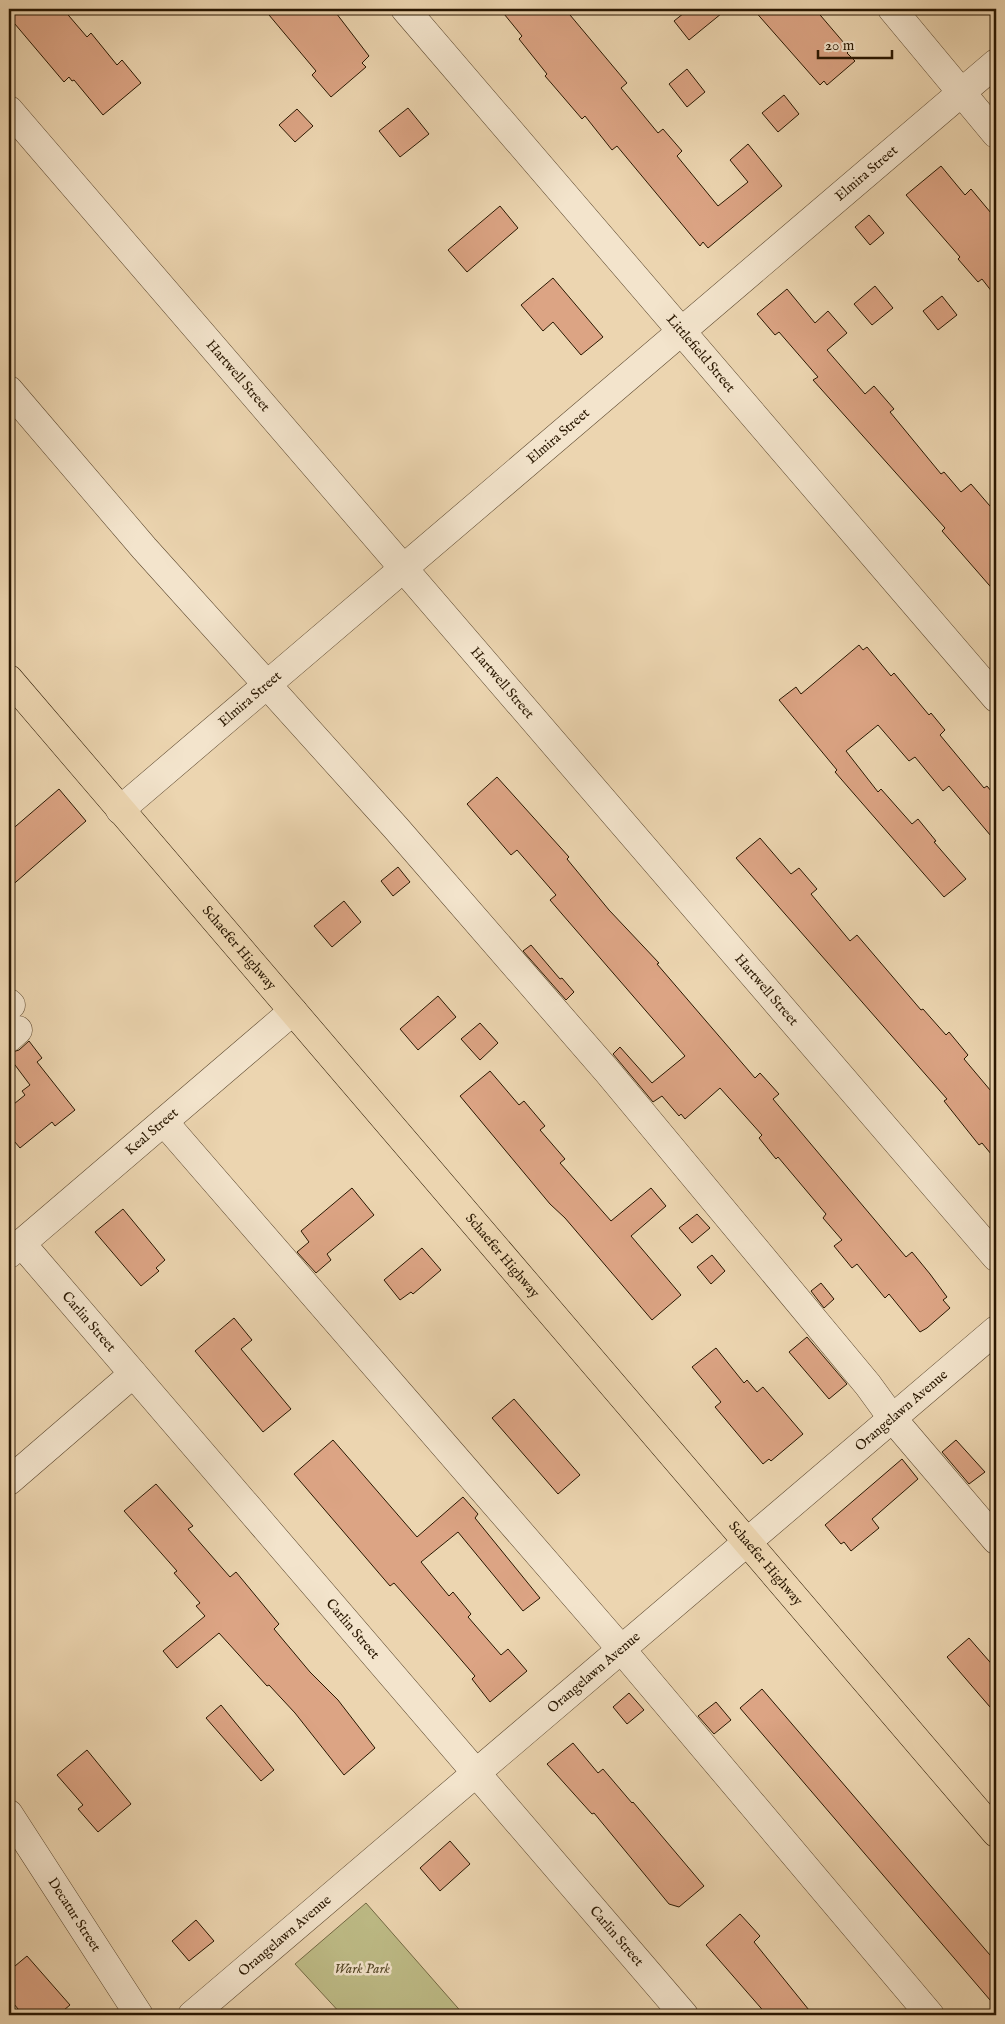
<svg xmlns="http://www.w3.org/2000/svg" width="1005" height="2024" font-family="'IM FELL English',serif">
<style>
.green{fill:#bebc87;stroke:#746a44}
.building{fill:#dca484;stroke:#291701}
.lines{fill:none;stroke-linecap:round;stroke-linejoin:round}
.minor-casing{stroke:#5a462d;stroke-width:29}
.major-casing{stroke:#291701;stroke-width:29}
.minor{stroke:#f3e4cc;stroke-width:28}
.major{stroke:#ecd5b0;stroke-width:28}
.labels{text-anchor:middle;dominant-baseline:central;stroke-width:5;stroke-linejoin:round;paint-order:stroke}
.street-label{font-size:14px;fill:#291701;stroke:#f3e4cc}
.park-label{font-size:14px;font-style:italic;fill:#564929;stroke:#f3e4cc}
</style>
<rect width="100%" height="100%" fill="#ecd5b0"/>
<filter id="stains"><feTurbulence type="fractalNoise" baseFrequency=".004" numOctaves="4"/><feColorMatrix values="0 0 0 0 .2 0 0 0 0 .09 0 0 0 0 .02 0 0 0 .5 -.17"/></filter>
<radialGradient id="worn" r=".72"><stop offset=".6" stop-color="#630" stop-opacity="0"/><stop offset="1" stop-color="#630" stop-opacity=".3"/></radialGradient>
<!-- green -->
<path class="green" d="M 366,1903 L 464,2015 L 342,2015 L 295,1964 Z"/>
<!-- building -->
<path class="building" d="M 9,9 L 63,9 L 87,37 L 91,33 L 117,65 L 122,60 L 141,83 L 103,115 L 74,80 L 72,81 L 69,77 L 64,82 L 9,17 Z
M 264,9 L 333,9 L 369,56 L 362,63 L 366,67 L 331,97 L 312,75 L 316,71 Z
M 500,9 L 565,9 L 627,83 L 621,88 L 658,133 L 663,129 L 682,151 L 677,156 L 718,206 L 748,182 L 730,160 L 748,144 L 782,186 L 708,248 L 703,242 L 700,246 L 617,146 L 612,150 L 585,116 L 582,119 L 552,84 L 545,76 L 547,74 L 519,39 L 522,36 Z
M 689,9 L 727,9 L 689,40 L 674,21 Z
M 753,9 L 815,9 L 850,50 L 847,53 L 855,61 L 827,85 L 824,81 L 820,85 Z
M 687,69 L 705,92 L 687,107 L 669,84 Z
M 784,95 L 799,114 L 778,132 L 762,113 Z
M 408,108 L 429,134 L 400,157 L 379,131 Z
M 297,109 L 313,126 L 295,142 L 279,125 Z
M 941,166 L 965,195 L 971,189 L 996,219 L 996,297 L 982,279 L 978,282 L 958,259 L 960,257 L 906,195 Z
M 500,206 L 518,228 L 467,272 L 448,250 Z
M 869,215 L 884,233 L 870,245 L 855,227 Z
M 553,278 L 603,337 L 581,355 L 553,322 L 543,331 L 521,305 Z
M 875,286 L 893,308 L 872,325 L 854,304 Z
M 787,289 L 815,323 L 828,311 L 847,333 L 827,350 L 865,394 L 874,386 L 894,409 L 890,412 L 941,474 L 944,472 L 961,492 L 971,484 L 996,513 L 996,593 L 942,531 L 945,528 L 813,380 L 818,377 L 779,332 L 775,335 L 757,314 Z
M 942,296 L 957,315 L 938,330 L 923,311 Z
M 859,645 L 863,650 L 867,647 L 891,676 L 894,673 L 929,715 L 931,713 L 945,730 L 940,735 L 984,788 L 987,786 L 996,797 L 996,842 L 949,786 L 943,791 L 915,757 L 909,761 L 878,725 L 846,751 L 878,792 L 881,789 L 912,824 L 918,819 L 936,841 L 934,842 L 966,879 L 944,897 L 848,787 L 835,772 L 837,770 L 779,700 L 796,687 L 801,694 Z
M 497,777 L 569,857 L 567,859 L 609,910 L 659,963 L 657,964 L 755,1078 L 760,1073 L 779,1094 L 773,1099 L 906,1257 L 912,1252 L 930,1274 L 947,1297 L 943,1300 L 950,1308 L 927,1328 L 920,1332 L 889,1294 L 885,1298 L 857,1264 L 852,1268 L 834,1246 L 842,1240 L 823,1218 L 826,1214 L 778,1157 L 776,1159 L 759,1138 L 762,1135 L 720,1088 L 685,1119 L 681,1114 L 679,1116 L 662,1096 L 653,1102 L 613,1054 L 620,1047 L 652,1083 L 685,1056 L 562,914 L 550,900 L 556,895 L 517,850 L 511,855 L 467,804 Z
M 59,789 L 86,821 L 9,888 L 9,832 Z
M 760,838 L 791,874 L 799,868 L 817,889 L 811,894 L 850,941 L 857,935 L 921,1010 L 923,1009 L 946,1035 L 949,1032 L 968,1055 L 964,1059 L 996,1097 L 996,1160 L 982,1143 L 979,1145 L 944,1101 L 947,1099 L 736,858 Z
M 398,867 L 410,882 L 393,896 L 381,881 Z
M 344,901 L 361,922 L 332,947 L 314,926 Z
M 531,945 L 560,979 L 562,978 L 574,992 L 566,1000 L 523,951 Z
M 438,996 L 456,1017 L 418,1050 L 400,1029 Z
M 480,1023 L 498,1043 L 480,1060 L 461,1039 Z
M 29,1041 L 42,1058 L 37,1062 L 75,1110 L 55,1126 L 52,1122 L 20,1148 L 9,1135 L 9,1108 L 25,1095 L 22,1091 L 30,1085 L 9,1057 L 9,1053 L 19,1050 Z
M 490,1071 L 519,1105 L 524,1101 L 545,1126 L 540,1130 L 565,1159 L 560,1163 L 611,1221 L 651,1188 L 666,1206 L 631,1236 L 681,1295 L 652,1320 L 565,1218 L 550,1204 L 460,1096 Z
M 352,1188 L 374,1215 L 327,1254 L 331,1260 L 316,1273 L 297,1252 L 309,1242 L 301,1231 Z
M 123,1209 L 165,1260 L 156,1268 L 159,1271 L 141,1286 L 95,1232 Z
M 697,1214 L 710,1228 L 692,1243 L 679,1228 Z
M 422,1248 L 441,1270 L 413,1294 L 411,1292 L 400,1300 L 384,1280 Z
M 712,1255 L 725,1271 L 711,1284 L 697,1267 Z
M 821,1283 L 834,1299 L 824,1308 L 811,1291 Z
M 234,1318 L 252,1340 L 241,1349 L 291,1409 L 263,1432 L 195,1351 Z
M 807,1337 L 847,1384 L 829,1399 L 789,1352 Z
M 716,1348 L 744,1383 L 747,1380 L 757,1392 L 763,1387 L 803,1434 L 771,1461 L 769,1459 L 763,1464 L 746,1444 L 715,1407 L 721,1402 L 692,1367 Z
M 514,1399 L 580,1475 L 558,1494 L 492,1418 Z
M 333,1440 L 417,1537 L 463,1497 L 478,1514 L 475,1518 L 540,1598 L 523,1611 L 458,1532 L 421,1562 L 449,1596 L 453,1592 L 471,1614 L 468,1617 L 501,1655 L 508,1649 L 527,1671 L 490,1702 L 472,1679 L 475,1676 L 438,1633 L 394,1583 L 390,1586 L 294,1474 Z
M 956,1440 L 985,1472 L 969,1484 L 942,1452 Z
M 902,1459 L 918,1479 L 872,1519 L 879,1528 L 851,1551 L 844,1542 L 841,1544 L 825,1525 Z
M 156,1484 L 193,1526 L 188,1529 L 230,1577 L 236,1572 L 279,1624 L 274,1629 L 310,1672 L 338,1700 L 375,1748 L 344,1775 L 295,1713 L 269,1685 L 267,1686 L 219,1633 L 177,1668 L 163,1651 L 205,1616 L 196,1606 L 200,1603 L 174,1573 L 177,1571 L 124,1511 Z
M 969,1638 L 996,1669 L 996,1714 L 947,1657 Z
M 762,1689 L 996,1962 L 996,2007 L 740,1708 Z
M 629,1693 L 644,1710 L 627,1724 L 613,1707 Z
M 716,1702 L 731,1720 L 714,1734 L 698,1716 Z
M 221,1705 L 274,1770 L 261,1781 L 206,1718 Z
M 573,1743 L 598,1773 L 603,1769 L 632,1803 L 633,1802 L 704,1886 L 679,1907 L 669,1904 L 594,1813 L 592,1814 L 547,1764 Z
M 87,1750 L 131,1804 L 98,1832 L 78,1809 L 83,1805 L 57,1775 Z
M 450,1841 L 470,1864 L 440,1891 L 420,1868 Z
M 740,1914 L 760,1936 L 754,1942 L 813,2015 L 767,2015 L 706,1945 Z
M 196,1920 L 214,1941 L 189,1961 L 172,1941 Z
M 27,1956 L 70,2005 L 58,2015 L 23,2015 L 9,1998 L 9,1971 Z"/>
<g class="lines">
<defs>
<g id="minor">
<path id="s1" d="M 405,9 L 996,698"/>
<path d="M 892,9 L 996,134"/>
<path id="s2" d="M 9,110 L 996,1257"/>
<path d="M 9,390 L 144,548 L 396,828 L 607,1071 L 868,1385 L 892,1418 L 996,1540"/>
<path id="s3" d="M 120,810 L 996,63"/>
<path d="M 9,1003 L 11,1005"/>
<path d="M 9,1038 L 18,1030"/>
<path d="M 164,1122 L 621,1649 L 930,2015"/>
<path id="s4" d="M 21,1243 L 684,2015"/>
<path id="s5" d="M 9,1254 L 293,1011"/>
<path d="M 9,1481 L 133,1374"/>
<path id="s6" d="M 9,1814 L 139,2015"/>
<path id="s7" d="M 192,2015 L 996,1330"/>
</g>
<g id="major">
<path id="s8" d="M 9,679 L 996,1833"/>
</g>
</defs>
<!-- minor casing -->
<use href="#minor" class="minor-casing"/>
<!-- major casing -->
<use href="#major" class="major-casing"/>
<!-- minor -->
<use href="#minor" class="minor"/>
<!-- major -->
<use href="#major" class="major"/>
</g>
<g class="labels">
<!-- street labels -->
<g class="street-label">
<text stroke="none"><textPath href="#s3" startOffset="981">Elmira Street</textPath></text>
<text stroke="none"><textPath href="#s1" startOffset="454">Littlefield Street</textPath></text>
<text stroke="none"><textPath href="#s2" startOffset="351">Hartwell Street</textPath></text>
<text stroke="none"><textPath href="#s3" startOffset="576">Elmira Street</textPath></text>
<text stroke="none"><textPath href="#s2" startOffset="756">Hartwell Street</textPath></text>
<text stroke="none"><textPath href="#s3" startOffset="171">Elmira Street</textPath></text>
<text stroke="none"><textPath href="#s8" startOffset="354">Schaefer Highway</textPath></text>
<text stroke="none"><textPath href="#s2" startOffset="1161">Hartwell Street</textPath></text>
<text stroke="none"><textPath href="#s5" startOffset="188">Keal Street</textPath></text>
<text stroke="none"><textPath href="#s8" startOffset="759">Schaefer Highway</textPath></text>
<text stroke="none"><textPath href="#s4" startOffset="104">Carlin Street</textPath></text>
<text stroke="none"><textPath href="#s7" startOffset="932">Orangelawn Avenue</textPath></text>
<text stroke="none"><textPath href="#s8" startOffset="1164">Schaefer Highway</textPath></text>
<text stroke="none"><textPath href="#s4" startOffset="509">Carlin Street</textPath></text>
<text stroke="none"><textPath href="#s7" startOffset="528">Orangelawn Avenue</textPath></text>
<text stroke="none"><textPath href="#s6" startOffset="120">Decatur Street</textPath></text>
<text stroke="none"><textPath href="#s7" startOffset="122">Orangelawn Avenue</textPath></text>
<text stroke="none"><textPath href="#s4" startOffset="914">Carlin Street</textPath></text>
</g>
<!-- park labels -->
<g class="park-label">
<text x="362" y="1969">Wark Park</text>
</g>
</g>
<!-- margin -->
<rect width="1005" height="2024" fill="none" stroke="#ecd5b0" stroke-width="30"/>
<rect x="10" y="10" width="985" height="2004" fill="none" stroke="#291701" stroke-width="2.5"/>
<rect x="15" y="15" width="975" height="1994" fill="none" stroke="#291701"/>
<!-- scale -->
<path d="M818 50v8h74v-8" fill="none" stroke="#291701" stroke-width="2.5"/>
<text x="825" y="50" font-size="15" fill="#291701" stroke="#f3e4cc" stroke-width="4" paint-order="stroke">20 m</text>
<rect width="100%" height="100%" filter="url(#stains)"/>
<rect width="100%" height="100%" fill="url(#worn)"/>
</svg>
